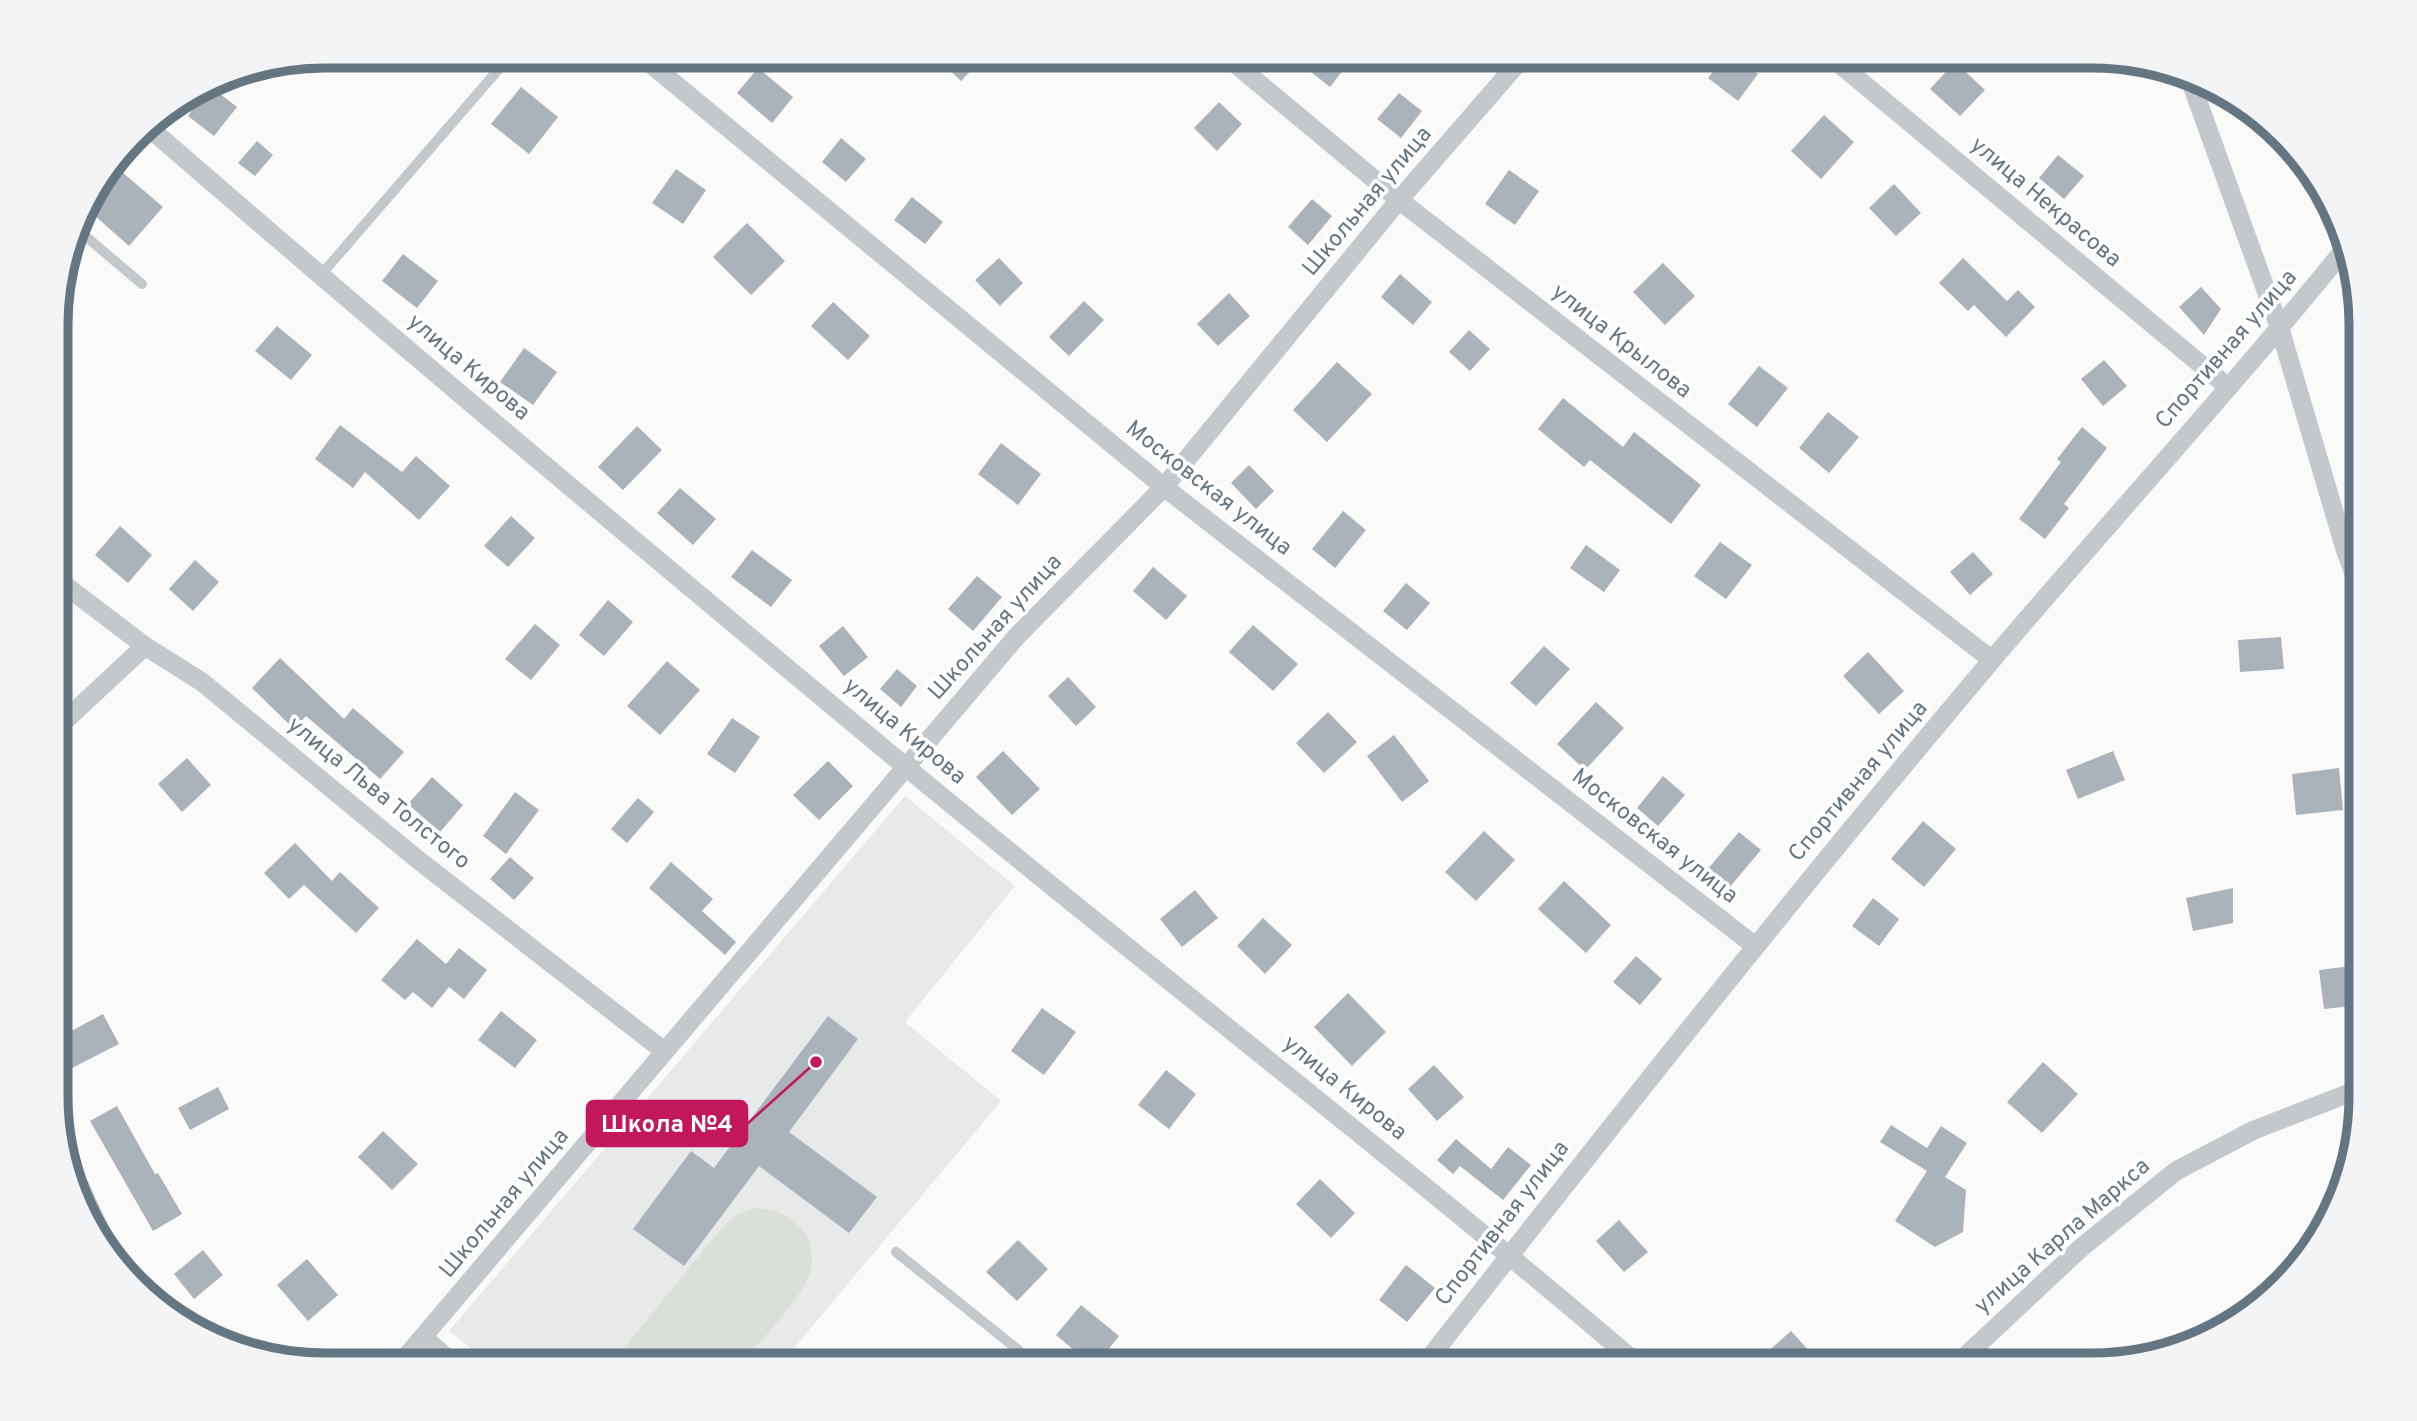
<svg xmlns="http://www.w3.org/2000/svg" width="2417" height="1421" font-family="Overpass,sans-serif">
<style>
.built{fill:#e8e9e9}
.green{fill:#dadfd7}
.building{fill:#aab3b9}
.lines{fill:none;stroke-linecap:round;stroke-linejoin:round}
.service{stroke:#c3c8cc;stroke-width:10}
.minor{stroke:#c3c8cc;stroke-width:19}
.labels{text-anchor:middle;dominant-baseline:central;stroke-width:7;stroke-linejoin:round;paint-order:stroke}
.street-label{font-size:23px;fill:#657683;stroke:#fff}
.rim{fill:none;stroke:#657683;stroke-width:9}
.leader{fill:none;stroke:#c2185b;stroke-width:2.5}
.callout-dot{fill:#c2185b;stroke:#fff;stroke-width:2.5}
.callout{fill:#c2185b;stroke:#c2185b;stroke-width:2.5}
.callout-label{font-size:24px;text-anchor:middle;font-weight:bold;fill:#fff}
</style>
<rect width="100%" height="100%" fill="#fafaf8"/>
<!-- built -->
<path class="built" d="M 905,796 L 1015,886 L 905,1022 L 1001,1101 L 780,1365 L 491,1365 L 449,1331 Z"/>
<!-- green -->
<path class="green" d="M 756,1208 C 777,1210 790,1214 803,1231 C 812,1241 814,1260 810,1273 C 802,1298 759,1342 741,1365 L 610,1365 L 722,1228 L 737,1214 Z"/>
<!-- building -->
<path class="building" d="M 935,56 L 985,56 L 961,81 Z
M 1291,56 L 1354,56 L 1330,87 Z
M 1725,56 L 1734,56 L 1758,74 L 1738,101 L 1708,78 Z
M 1955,62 L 1985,90 L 1960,116 L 1930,89 Z
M 758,68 L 793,97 L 772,123 L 737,93 Z
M 210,86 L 237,107 L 214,136 L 188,116 Z
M 521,87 L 558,117 L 529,154 L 491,124 Z
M 1399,93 L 1422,111 L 1401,138 L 1377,119 Z
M 1219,102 L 1242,124 L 1217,151 L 1194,128 Z
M 1824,115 L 1854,142 L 1821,179 L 1791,151 Z
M 841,138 L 866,159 L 846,182 L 822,162 Z
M 257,141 L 273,155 L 255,176 L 238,163 Z
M 2058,155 L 2084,176 L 2064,199 L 2039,178 Z
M 115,166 L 163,207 L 129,246 L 84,206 Z
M 676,169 L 706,190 L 683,224 L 652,203 Z
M 1509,170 L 1539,191 L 1515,225 L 1485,204 Z
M 1894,184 L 1921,213 L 1896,236 L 1869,208 Z
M 912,197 L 943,222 L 925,244 L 894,220 Z
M 1312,199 L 1332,216 L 1308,245 L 1288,227 Z
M 747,223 L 785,261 L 751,295 L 713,257 Z
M 403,254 L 438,281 L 417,308 L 382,281 Z
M 999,258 L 1023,283 L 1000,306 L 975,280 Z
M 1963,258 L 2007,301 L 2018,290 L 2035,307 L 2006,337 L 1974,305 L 1968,311 L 1939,283 Z
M 1663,263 L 1695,296 L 1665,325 L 1633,292 Z
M 1400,274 L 1432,302 L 1413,325 L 1381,297 Z
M 2201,287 L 2221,309 L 2204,335 L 2179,307 Z
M 1229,293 L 1250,316 L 1218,346 L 1197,324 Z
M 1084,301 L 1104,320 L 1069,356 L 1049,337 Z
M 833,302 L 870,336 L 848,360 L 811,326 Z
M 277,326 L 312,355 L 291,380 L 255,351 Z
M 1469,330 L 1490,349 L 1470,371 L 1449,352 Z
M 524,348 L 557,372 L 533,405 L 500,382 Z
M 2104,360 L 2127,386 L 2103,406 L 2081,379 Z
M 1337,362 L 1372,394 L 1327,442 L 1293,410 Z
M 1759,366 L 1788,388 L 1757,427 L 1728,404 Z
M 1563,398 L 1623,447 L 1634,432 L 1701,485 L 1671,524 L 1590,460 L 1584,467 L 1538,429 Z
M 1828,412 L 1859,437 L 1829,473 L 1799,448 Z
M 340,425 L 402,472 L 416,456 L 450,486 L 419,520 L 365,472 L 353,488 L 315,459 Z
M 637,426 L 662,450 L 623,490 L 598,467 Z
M 2082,427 L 2107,448 L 2064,504 L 2069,508 L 2045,539 L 2019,519 L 2061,462 L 2057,459 Z
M 1001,443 L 1041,474 L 1018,505 L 978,474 Z
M 1249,465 L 1274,491 L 1256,509 L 1231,483 Z
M 680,488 L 716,519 L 693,545 L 657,513 Z
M 1343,511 L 1366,530 L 1335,568 L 1312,549 Z
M 511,516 L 535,538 L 508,567 L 484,546 Z
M 120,526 L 152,555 L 128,583 L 95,555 Z
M 1720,542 L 1752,565 L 1726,599 L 1694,576 Z
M 1586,545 L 1620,570 L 1604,592 L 1570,568 Z
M 752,550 L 792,580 L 771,607 L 731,577 Z
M 1973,552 L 1993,574 L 1970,595 L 1950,572 Z
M 195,560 L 219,582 L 193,611 L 169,589 Z
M 1153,567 L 1187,596 L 1166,620 L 1133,591 Z
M 977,576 L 1002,597 L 973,631 L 948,609 Z
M 1406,583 L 1430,603 L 1407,630 L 1383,611 Z
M 608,600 L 633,622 L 604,656 L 579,635 Z
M 535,624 L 560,645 L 531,680 L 505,659 Z
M 1253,625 L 1298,664 L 1273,691 L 1229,652 Z
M 843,626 L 868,657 L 844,676 L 819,646 Z
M 2281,637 L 2284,669 L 2240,672 L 2238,640 Z
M 1544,646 L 1570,669 L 1536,706 L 1510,683 Z
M 1868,652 L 1904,691 L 1879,714 L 1843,676 Z
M 280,658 L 344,719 L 353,708 L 404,752 L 380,779 L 306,716 L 294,729 L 252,688 Z
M 667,661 L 700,690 L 660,735 L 627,706 Z
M 897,669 L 917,686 L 901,707 L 880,689 Z
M 1068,677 L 1096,707 L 1076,726 L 1048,696 Z
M 1596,702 L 1624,728 L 1585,770 L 1557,744 Z
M 1328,712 L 1357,742 L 1324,773 L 1296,743 Z
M 732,718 L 760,737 L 735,773 L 707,754 Z
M 1394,735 L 1429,781 L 1402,802 L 1367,756 Z
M 1003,751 L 1040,789 L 1012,815 L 976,777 Z
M 2113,751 L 2125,780 L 2078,799 L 2066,770 Z
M 187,758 L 211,785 L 182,812 L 158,784 Z
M 828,761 L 853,786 L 819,820 L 793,795 Z
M 2339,768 L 2343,810 L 2296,815 L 2292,774 Z
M 1663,776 L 1685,795 L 1658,826 L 1637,808 Z
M 432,777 L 463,805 L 440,832 L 408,804 Z
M 515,792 L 539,810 L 506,854 L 483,836 Z
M 638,798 L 654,812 L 627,843 L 611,829 Z
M 1923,821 L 1956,849 L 1924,887 L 1891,859 Z
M 1484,831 L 1515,860 L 1476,901 L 1445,872 Z
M 1739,832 L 1761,850 L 1729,888 L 1707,870 Z
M 295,843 L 332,881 L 340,872 L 379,908 L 356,933 L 304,885 L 289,899 L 264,873 Z
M 510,857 L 534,878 L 514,900 L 490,879 Z
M 671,862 L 713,899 L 702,911 L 736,942 L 725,955 L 649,888 Z
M 1564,881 L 1611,925 L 1586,953 L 1538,909 Z
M 2233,888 L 2233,923 L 2193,931 L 2186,898 Z
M 1195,890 L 1218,918 L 1182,947 L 1160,919 Z
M 1873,898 L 1899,919 L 1879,946 L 1852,926 Z
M 1263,918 L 1292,945 L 1265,974 L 1237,946 Z
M 417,939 L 446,964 L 459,948 L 487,970 L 464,999 L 449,987 L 432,1008 L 413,992 L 405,1000 L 381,980 Z
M 1636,956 L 1662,979 L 1640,1005 L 1613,982 Z
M 2360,965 L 2360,1005 L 2324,1009 L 2319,970 Z
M 1348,993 L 1386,1032 L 1352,1066 L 1314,1027 Z
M 1042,1008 L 1076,1032 L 1044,1075 L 1011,1051 Z
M 501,1011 L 537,1040 L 515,1068 L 478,1040 Z
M 103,1014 L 119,1044 L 70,1069 L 58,1047 L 58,1038 Z
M 828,1016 L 858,1039 L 789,1132 L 877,1197 L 849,1233 L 759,1166 L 684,1266 L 633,1229 L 691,1151 L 714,1168 Z
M 2043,1062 L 2078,1094 L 2042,1133 L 2007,1102 Z
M 1434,1065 L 1464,1097 L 1437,1121 L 1408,1089 Z
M 1166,1070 L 1196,1094 L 1169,1129 L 1138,1105 Z
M 218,1087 L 229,1109 L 190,1130 L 178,1108 Z
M 117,1106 L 155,1174 L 158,1173 L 182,1214 L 153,1231 L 90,1121 Z
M 1891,1125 L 1927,1148 L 1941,1126 L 1967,1143 L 1945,1177 L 1966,1190 L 1963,1232 L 1935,1247 L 1895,1221 L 1927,1171 L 1880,1142 Z
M 383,1131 L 418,1164 L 392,1190 L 358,1157 Z
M 1456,1139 L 1491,1169 L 1508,1147 L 1531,1165 L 1503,1200 L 1460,1166 L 1453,1174 L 1437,1160 Z
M 1320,1179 L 1355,1213 L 1331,1238 L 1296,1204 Z
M 1619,1220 L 1648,1252 L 1624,1272 L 1596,1241 Z
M 1018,1240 L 1048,1269 L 1017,1301 L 986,1272 Z
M 203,1250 L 223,1275 L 194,1299 L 174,1274 Z
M 307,1259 L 338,1295 L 308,1321 L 277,1285 Z
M 1406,1265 L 1435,1288 L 1407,1322 L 1379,1300 Z
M 1081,1305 L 1119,1336 L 1096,1365 L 1092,1365 L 1056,1335 Z
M 1791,1331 L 1814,1356 L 1804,1365 L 1772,1365 L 1764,1355 Z"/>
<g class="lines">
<!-- service -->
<path class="service" d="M 77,229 L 142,284
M 320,276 L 510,56
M 896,1252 L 1037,1365"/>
<!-- minor -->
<path class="minor" d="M 641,56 L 1164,487 L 1755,946
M 1226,56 L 1399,200 L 1992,660
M 1830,56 L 2228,387
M 2189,77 L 2280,329 L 2345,549 L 2360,590
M 146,125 C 396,342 651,555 906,767 C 1149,968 1399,1160 1639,1365
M 58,580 L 145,646 L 202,682 L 417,859 L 664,1051
M 58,727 L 145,646
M 75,1176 L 112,1256
M 424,1338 L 455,1365
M 1957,1364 L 2082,1247 L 2176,1171 L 2254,1130 L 2360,1089
M 399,1365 L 1017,636 L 1164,487 L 1399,200 L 1524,56
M 1424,1365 C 1610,1127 1797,891 1992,660 C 2110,521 2233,387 2348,245"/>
</g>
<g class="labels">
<!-- street labels -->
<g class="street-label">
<text transform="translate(1368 202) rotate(-50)">Школьная улица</text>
<text transform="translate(2045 203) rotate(40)">улица Некрасова</text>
<text transform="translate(1621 342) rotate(38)">улица Крылова</text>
<text transform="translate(2227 350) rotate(-49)">Спортивная улица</text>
<text transform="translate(468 368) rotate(40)">улица Кирова</text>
<text transform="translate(1208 489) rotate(38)">Московская улица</text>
<text transform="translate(996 628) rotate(-48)">Школьная улица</text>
<text transform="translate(904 732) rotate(40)">улица Кирова</text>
<text transform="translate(1859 782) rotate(-50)">Спортивная улица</text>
<text transform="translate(378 794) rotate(39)">улица Льва Толстого</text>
<text transform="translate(1654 837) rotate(38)">Московская улица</text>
<text transform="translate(1344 1089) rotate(39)">улица Кирова</text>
<text transform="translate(505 1204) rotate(-50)">Школьная улица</text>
<text transform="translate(1503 1224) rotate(-52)">Спортивная улица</text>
<text transform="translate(2063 1237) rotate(-41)">улица Карла Маркса</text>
</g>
</g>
<!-- crop -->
<path d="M0 0H2417V1421H0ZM325 68H2092A257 257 0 0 1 2349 325V1096A257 257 0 0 1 2092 1353H325A257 257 0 0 1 68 1096V325A257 257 0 0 1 325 68Z" fill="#f3f4f5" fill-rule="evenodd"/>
<path class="rim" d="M325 68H2092A257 257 0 0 1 2349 325V1096A257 257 0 0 1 2092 1353H325A257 257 0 0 1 68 1096V325A257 257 0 0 1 325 68Z"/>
<!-- callouts -->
<path class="leader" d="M816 1062L747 1124"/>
<circle class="callout-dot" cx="816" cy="1062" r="7"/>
<rect class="callout" x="587" y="1101" width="160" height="45" rx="7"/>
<g class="callout-label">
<text x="667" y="1132">Школа №4</text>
</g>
</svg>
